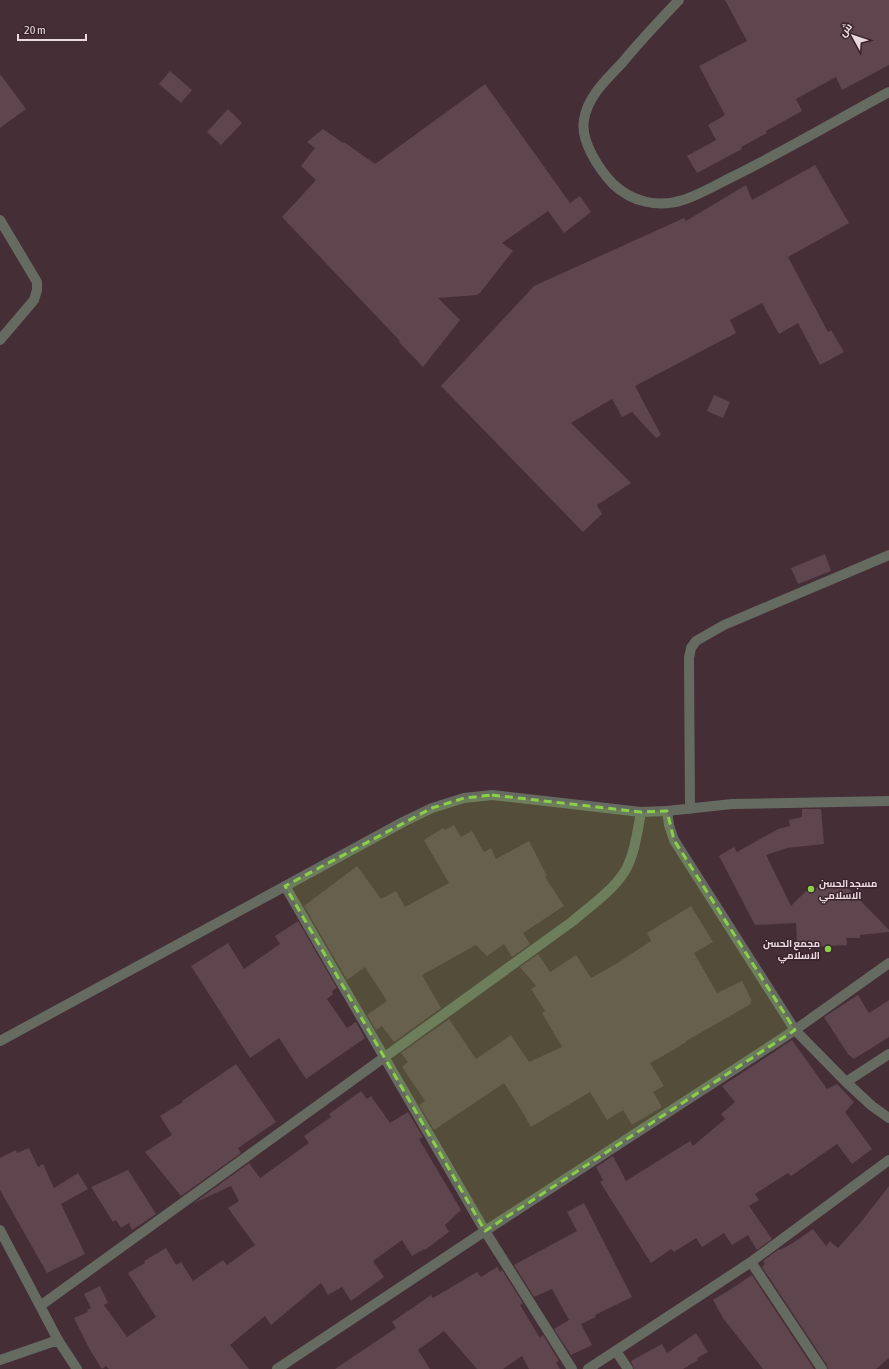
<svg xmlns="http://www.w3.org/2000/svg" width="889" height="1369" font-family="'Asap Condensed',Cairo,sans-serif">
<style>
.building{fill:#5e454e}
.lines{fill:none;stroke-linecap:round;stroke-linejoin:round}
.minor{stroke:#656b61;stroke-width:10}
.marked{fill:#8bce47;fill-opacity:0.2;stroke:#8bce47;stroke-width:3;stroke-dasharray:8 5;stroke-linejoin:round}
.poi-dot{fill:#8bce47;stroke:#3b242d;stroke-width:1.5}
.labels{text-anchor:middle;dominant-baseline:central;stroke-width:3;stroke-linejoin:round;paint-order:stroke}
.poi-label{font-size:10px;font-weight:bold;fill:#ead9df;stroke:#3b242d;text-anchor:start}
</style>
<rect width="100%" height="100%" fill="#462e37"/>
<!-- building -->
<path class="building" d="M 725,0 L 889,0 L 889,65 L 842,90 L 836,77 L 796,99 L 802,111 L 766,131 L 767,133 L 741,147 L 742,149 L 697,173 L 687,156 L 716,140 L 708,125 L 725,115 L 699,66 L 747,41 Z
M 170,71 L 192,90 L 181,103 L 159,84 Z
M 0,74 L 26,109 L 0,128 Z
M 485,84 L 570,203 L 580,196 L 591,212 L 564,233 L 548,211 L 502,243 L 513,251 L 480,293 L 477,295 L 438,298 L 460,320 L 423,367 L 399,342 L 400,341 L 282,217 L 316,180 L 301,166 L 315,148 L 307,142 L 323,129 L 343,143 L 344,142 L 375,164 Z
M 228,109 L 242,123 L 221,145 L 207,132 Z
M 815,165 L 849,223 L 788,257 L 828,332 L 831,330 L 844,352 L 820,365 L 798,323 L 779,334 L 762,303 L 730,320 L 736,333 L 635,386 L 661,435 L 656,438 L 632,412 L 622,417 L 612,399 L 571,423 L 631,483 L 597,505 L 602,514 L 583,532 L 441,386 L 534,286 L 684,218 L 686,221 L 746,185 L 752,200 Z
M 714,395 L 730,402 L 723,418 L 707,411 Z
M 825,554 L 831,571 L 798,584 L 791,568 Z
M 802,809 L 821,809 L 824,844 L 787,848 L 766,855 L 791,906 L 809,888 L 847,887 L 889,930 L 889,932 L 860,935 L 860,938 L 846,938 L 847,945 L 810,947 L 810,942 L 797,942 L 796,923 L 755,925 L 719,856 L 734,847 L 737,852 L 778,829 L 790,826 L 789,820 L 802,817 Z
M 454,825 L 461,837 L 472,831 L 484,852 L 491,848 L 496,859 L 529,841 L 547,876 L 545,877 L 564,906 L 523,933 L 530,944 L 512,957 L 504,944 L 487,956 L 476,945 L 422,975 L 441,1008 L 394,1042 L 382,1026 L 376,1030 L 367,1015 L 387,1001 L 365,967 L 347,980 L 304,906 L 357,866 L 381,899 L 396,891 L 405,907 L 449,883 L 424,840 L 443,828 L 445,830 Z
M 691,906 L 713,942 L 694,953 L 717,993 L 742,981 L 752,1001 L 750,1002 L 751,1004 L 686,1041 L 686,1042 L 670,1052 L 650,1063 L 664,1086 L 653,1092 L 662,1107 L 632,1125 L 623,1110 L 607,1120 L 590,1092 L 531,1127 L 523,1113 L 504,1083 L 434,1130 L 419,1105 L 425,1101 L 402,1067 L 408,1062 L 401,1053 L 449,1019 L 476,1059 L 511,1035 L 529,1062 L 562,1047 L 542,1013 L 545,1011 L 531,989 L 536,986 L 520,967 L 538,954 L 550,972 L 576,955 L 591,978 L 616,964 L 651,941 L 647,933 Z
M 298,921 L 337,988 L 332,991 L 333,994 L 327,999 L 347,1028 L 356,1022 L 365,1038 L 306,1079 L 279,1038 L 250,1058 L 191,966 L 228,943 L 244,969 L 280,944 L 275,936 Z
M 858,995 L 869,1013 L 889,1000 L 889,1037 L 854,1059 L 848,1054 L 824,1017 Z
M 792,1040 L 827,1089 L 837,1084 L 854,1102 L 845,1112 L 872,1149 L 852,1164 L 837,1144 L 791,1176 L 788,1173 L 755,1194 L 759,1200 L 749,1206 L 772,1239 L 757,1250 L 748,1235 L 732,1245 L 724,1233 L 702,1247 L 696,1238 L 674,1252 L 671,1249 L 651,1263 L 600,1182 L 603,1180 L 596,1167 L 613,1156 L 626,1181 L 690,1141 L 693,1146 L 725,1119 L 721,1114 L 735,1102 L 722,1086 Z
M 236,1064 L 276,1122 L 238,1148 L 241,1153 L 181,1196 L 145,1152 L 172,1135 L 160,1116 L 183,1102 L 182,1101 Z
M 361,1091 L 367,1099 L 371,1096 L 390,1123 L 408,1112 L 423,1137 L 419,1139 L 461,1210 L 445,1225 L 449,1232 L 425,1250 L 424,1249 L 412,1256 L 402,1240 L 373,1261 L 384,1277 L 351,1301 L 342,1287 L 328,1295 L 321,1283 L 271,1325 L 265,1316 L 230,1345 L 249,1369 L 109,1369 L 106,1366 L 102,1369 L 90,1350 L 74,1318 L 88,1312 L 87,1310 L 91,1308 L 84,1294 L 100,1286 L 108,1303 L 104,1305 L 127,1337 L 156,1317 L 128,1273 L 145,1263 L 144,1261 L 166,1248 L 176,1265 L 181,1262 L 193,1281 L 223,1260 L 227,1265 L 255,1245 L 228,1208 L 239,1201 L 231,1186 L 194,1203 L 249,1163 L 260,1178 L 309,1143 L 304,1136 L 331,1117 L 329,1114 Z
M 29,1148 L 38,1167 L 43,1164 L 54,1188 L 78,1173 L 88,1189 L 61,1204 L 85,1254 L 47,1273 L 0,1190 L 0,1158 L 16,1150 L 17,1153 Z
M 128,1170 L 156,1214 L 132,1230 L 129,1223 L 121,1228 L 116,1220 L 113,1222 L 91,1187 Z
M 889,1186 L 889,1358 L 876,1369 L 828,1369 L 827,1365 L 762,1267 L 765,1264 L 763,1261 L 779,1249 L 780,1250 L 796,1241 L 813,1229 L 826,1246 L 830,1241 L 838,1248 L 861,1222 Z
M 584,1203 L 632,1297 L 595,1315 L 596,1317 L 581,1324 L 592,1345 L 571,1355 L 554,1329 L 569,1320 L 552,1289 L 534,1297 L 514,1265 L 577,1231 L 567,1212 Z
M 497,1267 L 500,1272 L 502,1270 L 523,1303 L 520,1305 L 540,1338 L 543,1335 L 559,1361 L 556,1363 L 560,1369 L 529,1369 L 522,1356 L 503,1369 L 477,1369 L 444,1331 L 418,1350 L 430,1369 L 335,1369 L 396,1328 L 392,1322 L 431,1295 L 433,1298 L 477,1272 L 481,1277 Z
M 752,1275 L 814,1369 L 763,1369 L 723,1318 L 713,1300 L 731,1289 Z
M 696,1333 L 708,1352 L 697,1358 L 698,1360 L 683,1369 L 634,1369 L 631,1361 L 662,1344 L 667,1353 Z"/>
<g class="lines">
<!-- minor -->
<path class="minor" d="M 679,0 C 659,21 640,41 622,63 C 607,79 587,97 584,120 C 580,141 599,169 613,184 C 632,202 658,208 683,200 C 697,196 718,184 732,177 C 785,151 837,120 889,92
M 0,220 L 37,282 L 37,290 L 34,300 L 0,340
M 690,809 L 689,658 L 691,648 L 696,641 L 724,625 L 889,555
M 667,811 L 669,825 L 674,840 L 795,1030 L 846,1082 L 872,1106 L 889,1118
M 285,886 L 485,1231 L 572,1369
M 0,1041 L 403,822 L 432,808 L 464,798 L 492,795 L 641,812 L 667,811 L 732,804 L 889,801
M 846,1082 L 889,1054
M 0,1230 L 58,1340 L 77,1369
M 751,1262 L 822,1369
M 40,1306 L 573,921 C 591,905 620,886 629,863 C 636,847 638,828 641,812
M 616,1351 L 628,1369
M 0,1360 L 58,1340
M 277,1369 L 485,1231 L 795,1030 L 889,963
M 588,1369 L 751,1262 L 889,1160"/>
</g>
<!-- marked area -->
<path class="marked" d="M 492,795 L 641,812 L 667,811 L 674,840 L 795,1030 L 485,1231 L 285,886 L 432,808 L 464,798 Z"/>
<!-- markers -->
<g class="poi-dot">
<circle cx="811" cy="889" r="4"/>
<circle cx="828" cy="949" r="4"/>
</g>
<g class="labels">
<!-- poi labels -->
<g class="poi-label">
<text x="819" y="883">مسجد الحسن<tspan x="819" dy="12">الاسلامي</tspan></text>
<text x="820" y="943" text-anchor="end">مجمع الحسن<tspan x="820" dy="12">الاسلامي</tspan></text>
</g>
</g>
<!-- north arrow -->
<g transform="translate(853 36) rotate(310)" stroke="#3b242d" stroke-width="3" paint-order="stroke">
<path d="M0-3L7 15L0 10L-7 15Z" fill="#ead9df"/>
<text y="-6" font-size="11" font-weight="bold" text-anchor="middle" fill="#ead9df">ش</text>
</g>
<!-- scale -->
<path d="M18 34v6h68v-6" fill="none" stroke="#ead9df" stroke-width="2"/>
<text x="24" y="34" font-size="12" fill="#ead9df" stroke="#3b242d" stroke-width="3" paint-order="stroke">20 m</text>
</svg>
